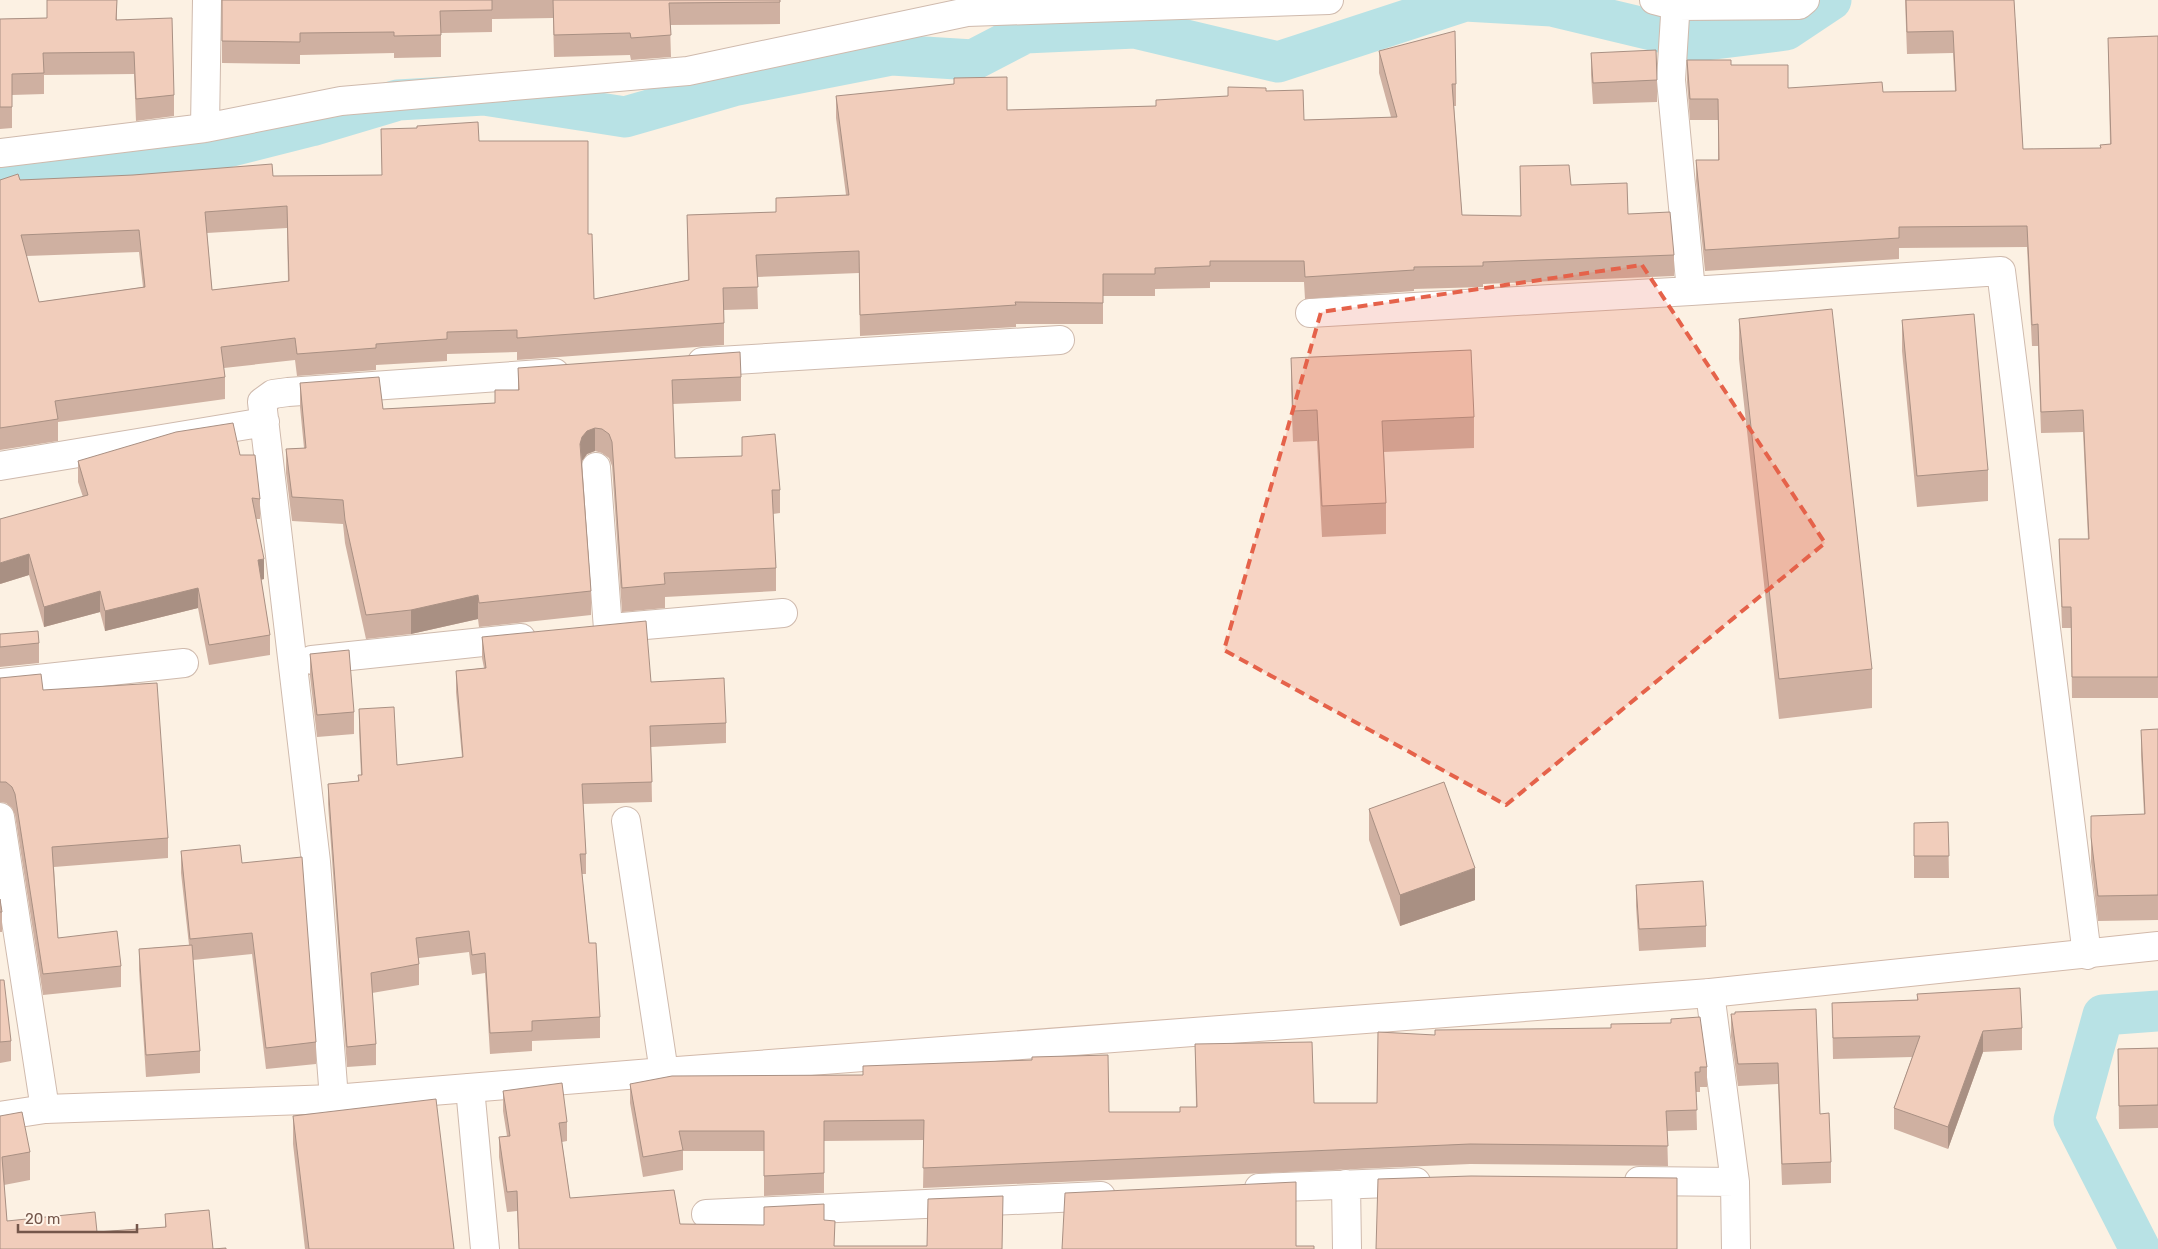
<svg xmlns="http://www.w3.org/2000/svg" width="2158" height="1249" font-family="Rubik,sans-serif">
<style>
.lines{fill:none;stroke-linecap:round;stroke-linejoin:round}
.canal{stroke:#b8e2e5;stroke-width:41}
.minor-casing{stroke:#cfbaad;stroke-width:30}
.secondary-casing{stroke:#d2b9aa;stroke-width:30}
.minor{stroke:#fff;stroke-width:28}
.secondary{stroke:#fff;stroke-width:28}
.wall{fill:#cfb0a1;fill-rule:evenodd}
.shaded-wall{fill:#a99083}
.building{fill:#f1cdbb;stroke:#a99083;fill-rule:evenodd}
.marked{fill:#e5624a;fill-opacity:0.2;stroke:#e5624a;stroke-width:4;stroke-dasharray:10 6;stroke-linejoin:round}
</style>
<rect width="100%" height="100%" fill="#fcf1e3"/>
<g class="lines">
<!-- canal -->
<path class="canal" d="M 0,168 L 63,173 L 224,148 L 311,126 L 398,100 L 484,95 L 625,117 L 733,86 L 892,55 L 973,60 L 1025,33 L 1135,28 L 1278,62 L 1465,1 L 1552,6 L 1698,41 L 1786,30 L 1831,0
M 2140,1249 L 2074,1120 L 2103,1015 L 2158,1011"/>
<defs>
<path id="minor" d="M 1654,0 L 1677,6 L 1799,5 L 1805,0
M 1676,0 L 1671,80 L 1691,291 L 2001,271 L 2087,955
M 205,128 L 207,0
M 0,153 L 205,128 L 341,101 L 688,71 L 967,12 L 1329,0
M 1310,313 L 1691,291
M 702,362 L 1060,340
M 0,466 L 265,422
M 596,467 L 608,629
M 611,628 L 783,613
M 312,660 L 521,638
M 0,683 L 184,663
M 0,817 L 45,1109
M 626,821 L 664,1072
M 1710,993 L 1735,1182 L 1736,1249
M 470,1088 L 485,1249
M 334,1099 L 316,862 L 262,402 L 273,394 L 288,392 L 555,373
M 1639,1181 L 1735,1182
M 1346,1184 L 1347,1249
M 1259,1188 L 1416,1182
M 706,1214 L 1101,1196"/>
<path id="secondary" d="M 0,1116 L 45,1109 L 334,1099 L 664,1072 L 1710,993 L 2158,946"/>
</defs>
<!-- minor casing -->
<use href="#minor" class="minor-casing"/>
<!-- secondary casing -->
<use href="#secondary" class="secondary-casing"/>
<!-- minor -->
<use href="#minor" class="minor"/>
<!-- secondary -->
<use href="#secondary" class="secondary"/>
</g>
<!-- wall -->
<path class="wall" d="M 47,0 L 117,0 L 117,20 L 174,95 L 174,116 L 136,121 L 134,74 L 44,75 L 44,94 L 12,95 L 12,128 L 0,129 L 0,19 L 47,18 Z
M 222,0 L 780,0 L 780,24 L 670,25 L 671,57 L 631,60 L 630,55 L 554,57 L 553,18 L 492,19 L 492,32 L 441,33 L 441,57 L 394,58 L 394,53 L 300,55 L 300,64 L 222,63 Z
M 1905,0 L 2014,0 L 2023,149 L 2100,148 L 2110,144 L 2108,38 L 2158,36 L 2158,698 L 2072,698 L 2071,628 L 2062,628 L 2059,539 L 2088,539 L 2083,432 L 2041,433 L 2038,346 L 2032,346 L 2027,247 L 1899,248 L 1899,259 L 1705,271 L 1696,181 L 1696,160 L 1718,160 L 1718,120 L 1690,120 L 1687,82 L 1687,60 L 1731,65 L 1788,88 L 1883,92 L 1955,91 L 1953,53 L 1907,54 Z
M 1379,51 L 1456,84 L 1456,106 L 1454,106 L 1462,215 L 1521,216 L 1571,185 L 1628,214 L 1674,255 L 1674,276 L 1483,284 L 1483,287 L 1414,289 L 1414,291 L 1305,299 L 1304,282 L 1210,282 L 1210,288 L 1155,289 L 1155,296 L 1103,296 L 1103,324 L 1016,324 L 1016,327 L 860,336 L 859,273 L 757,277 L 758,309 L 724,310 L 724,345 L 517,360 L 517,352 L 447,354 L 447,361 L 376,365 L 376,370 L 297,376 L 295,360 L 224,368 L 225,377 L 225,399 L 58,422 L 58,441 L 0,450 L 0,180 L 382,175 L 381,129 L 479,141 L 588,234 L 594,299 L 688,280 L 687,215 L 776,212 L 776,198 L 846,195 L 836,118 L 836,96 L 1007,110 L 1156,106 L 1266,91 L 1304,120 L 1391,117 L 1379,73 ZM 287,228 L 288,281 L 212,290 L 207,233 ZM 139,252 L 143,287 L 39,302 L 26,256 Z
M 1591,53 L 1657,80 L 1657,102 L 1593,104 L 1591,75 Z
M 1739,319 L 1872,669 L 1872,708 L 1779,719 L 1739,359 Z
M 1902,320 L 1988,470 L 1988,501 L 1917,507 L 1902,351 Z
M 1291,358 L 1474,417 L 1474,448 L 1384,452 L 1386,503 L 1386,534 L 1322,537 L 1317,441 L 1293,442 L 1291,389 Z
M 518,368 L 741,377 L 741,401 L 673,404 L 675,458 L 742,456 L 742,437 L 780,490 L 780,513 L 773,514 L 776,568 L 776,591 L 665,597 L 665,608 L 622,612 L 612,466 L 609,458 L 602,453 L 595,451 L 587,454 L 582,461 L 591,591 L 591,615 L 479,627 L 478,619 L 411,634 L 366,639 L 345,543 L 343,524 L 292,521 L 286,473 L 286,449 L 304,448 L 300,407 L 300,383 L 383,409 L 495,403 L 518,390 Z
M 240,455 L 260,499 L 260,519 L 256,519 L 264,579 L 261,580 L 270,635 L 270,655 L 209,665 L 198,608 L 105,631 L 100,612 L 44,627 L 29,575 L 0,584 L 83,497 L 78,482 L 78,461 Z
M 0,634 L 39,643 L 39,663 L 0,667 Z
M 482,637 L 651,682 L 726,723 L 726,743 L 651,747 L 652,802 L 583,804 L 586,854 L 586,874 L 582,874 L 589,943 L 600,1017 L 600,1038 L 532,1041 L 532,1051 L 490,1054 L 485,973 L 472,975 L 469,952 L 419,958 L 419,985 L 372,993 L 376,1044 L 376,1065 L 347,1067 L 328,804 L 328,784 L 358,781 L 358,775 L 361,775 L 359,729 L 359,709 L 397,765 L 462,757 L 456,692 L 456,671 L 484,668 L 482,658 Z
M 310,654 L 354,712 L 354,734 L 317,737 L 310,676 Z
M 0,678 L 43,690 L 168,838 L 168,858 L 54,867 L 58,938 L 121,966 L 121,987 L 43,995 L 15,815 L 12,808 L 6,803 L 0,802 Z
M 2158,729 L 2158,920 L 2098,921 L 2091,862 L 2091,816 L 2144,814 L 2141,755 L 2141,730 Z
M 1369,809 L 1475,900 L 1400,926 L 1369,840 Z
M 1948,822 L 1949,878 L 1914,878 L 1914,823 Z
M 181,851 L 242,863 L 316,1042 L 316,1064 L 266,1069 L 252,954 L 193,960 L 200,1051 L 200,1073 L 146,1077 L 139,970 L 139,949 L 189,945 L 181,873 Z
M 1636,885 L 1706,926 L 1706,947 L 1639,951 L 1636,906 Z
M 0,899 L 2,912 L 2,932 L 0,932 Z
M 0,980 L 11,1041 L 11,1061 L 0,1063 Z
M 1917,994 L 2022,1028 L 2022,1050 L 1983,1052 L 1948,1149 L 1894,1129 L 1894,1108 L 1912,1057 L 1833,1059 L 1832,1003 L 1917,1000 Z
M 1735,1012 L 1820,1114 L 1831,1162 L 1831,1183 L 1782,1185 L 1778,1084 L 1738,1086 L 1731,1036 L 1731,1014 L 1735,1014 Z
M 1378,1032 L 1707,1067 L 1707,1087 L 1700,1087 L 1700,1092 L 1696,1092 L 1697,1130 L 1667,1131 L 1668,1166 L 1470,1164 L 923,1188 L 924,1140 L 824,1141 L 824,1193 L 764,1196 L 764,1151 L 683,1151 L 683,1170 L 643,1177 L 630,1103 L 630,1084 L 1109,1112 L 1180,1112 L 1196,1107 L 1195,1044 L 1314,1103 L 1377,1103 Z
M 2158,1048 L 2158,1128 L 2119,1129 L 2118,1049 Z
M 503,1091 L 567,1122 L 567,1141 L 562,1142 L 570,1198 L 680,1224 L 764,1225 L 824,1220 L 834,1246 L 1002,1249 L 519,1249 L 517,1211 L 507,1212 L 499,1157 L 499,1137 L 507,1136 L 503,1111 Z
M 0,1116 L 30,1152 L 30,1180 L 4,1185 L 7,1221 L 97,1232 L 165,1227 L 165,1214 L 213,1249 L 226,1249 L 0,1249 Z
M 293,1116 L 454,1249 L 305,1249 L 293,1144 Z"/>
<!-- shaded-wall -->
<path class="shaded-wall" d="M 595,428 L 595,451 L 587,454 L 582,461 L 580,444 L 582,437 L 587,431 Z
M 29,554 L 29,575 L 0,584 L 0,563 Z
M 264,559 L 264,579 L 258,580 L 258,560 Z
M 198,588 L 198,608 L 105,631 L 105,611 Z
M 100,591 L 100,612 L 44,627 L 44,607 Z
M 478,595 L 478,619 L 411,634 L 411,610 Z
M 1475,868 L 1475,900 L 1400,926 L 1400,895 Z
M 1983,1031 L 1983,1052 L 1948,1149 L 1948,1127 Z"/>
<!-- building -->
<path class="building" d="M 47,0 L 117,0 L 116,20 L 172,18 L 174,95 L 136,99 L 134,52 L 43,53 L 44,73 L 12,74 L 12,107 L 0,107 L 0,19 L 47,18 Z
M 222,0 L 492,0 L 492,10 L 440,11 L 441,35 L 394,36 L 394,32 L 300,33 L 300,42 L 222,41 Z
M 553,0 L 780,0 L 780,2 L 669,3 L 671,35 L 631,38 L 630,33 L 554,35 Z
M 1906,0 L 2014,0 L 2023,149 L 2101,148 L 2100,145 L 2111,144 L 2108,38 L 2158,36 L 2158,677 L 2072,677 L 2071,607 L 2062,607 L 2059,539 L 2089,539 L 2083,410 L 2041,412 L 2038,324 L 2032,325 L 2027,226 L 1899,227 L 1899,238 L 1705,250 L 1696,160 L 1719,160 L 1718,99 L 1690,99 L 1687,60 L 1731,60 L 1731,65 L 1788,65 L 1788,88 L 1882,82 L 1883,92 L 1956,91 L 1953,31 L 1907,32 Z
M 1455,31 L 1456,84 L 1452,84 L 1462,215 L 1521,216 L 1520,166 L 1569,165 L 1571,185 L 1627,183 L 1628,214 L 1670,212 L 1674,255 L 1483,262 L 1483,266 L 1414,267 L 1414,270 L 1305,277 L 1304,261 L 1210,261 L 1210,266 L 1155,268 L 1155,274 L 1103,274 L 1103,303 L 1015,302 L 1016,305 L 860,315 L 859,251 L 756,255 L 758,287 L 723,288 L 724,323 L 517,338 L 517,330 L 447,332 L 447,339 L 376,344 L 376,348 L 297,354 L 295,338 L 221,347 L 225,377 L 55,401 L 58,419 L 0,428 L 0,180 L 18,174 L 20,180 L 133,175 L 272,164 L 273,176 L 382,175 L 381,129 L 417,128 L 417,126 L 478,122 L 479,141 L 588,141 L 588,234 L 592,234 L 594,299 L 689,280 L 687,215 L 776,212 L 776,198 L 849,195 L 836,96 L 954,84 L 954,78 L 1007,77 L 1007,110 L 1156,106 L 1156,100 L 1228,96 L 1228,87 L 1266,88 L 1266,91 L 1303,90 L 1304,120 L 1397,117 L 1379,51 ZM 287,206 L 289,281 L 212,290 L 205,212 ZM 139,230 L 145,287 L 39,302 L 21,235 Z
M 1656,50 L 1657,80 L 1593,83 L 1591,53 Z
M 1832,309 L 1872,669 L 1779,679 L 1739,319 Z
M 1974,314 L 1988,470 L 1917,476 L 1902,320 Z
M 1471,350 L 1474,417 L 1382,421 L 1386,503 L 1322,506 L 1317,410 L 1293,411 L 1291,358 Z
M 740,352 L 741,377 L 672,380 L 675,458 L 742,456 L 742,437 L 775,434 L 780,490 L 772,490 L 776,568 L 664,573 L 665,584 L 622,588 L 612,442 L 609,434 L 602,429 L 595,428 L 587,431 L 582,437 L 580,444 L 591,591 L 479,603 L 478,595 L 411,610 L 366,615 L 345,520 L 343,500 L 292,497 L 286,449 L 306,448 L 300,383 L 379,377 L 383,409 L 495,403 L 495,390 L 519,390 L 518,368 Z
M 233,423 L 240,455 L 255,455 L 260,499 L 252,498 L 264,559 L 258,560 L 270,635 L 209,645 L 198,588 L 105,611 L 100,591 L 44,607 L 29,554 L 0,563 L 0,519 L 88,495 L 78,461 L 176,432 Z
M 646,621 L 651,682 L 724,678 L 726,723 L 650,726 L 652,782 L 582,784 L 586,854 L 580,854 L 589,943 L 596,943 L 600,1017 L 532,1021 L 532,1031 L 490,1033 L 485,953 L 472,955 L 469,931 L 416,938 L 419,964 L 371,973 L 376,1044 L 347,1047 L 328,784 L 359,781 L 358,775 L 362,775 L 359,709 L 394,707 L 397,765 L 463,757 L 456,671 L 486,668 L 482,637 Z
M 38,631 L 39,643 L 0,647 L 0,634 Z
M 349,650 L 354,712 L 317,715 L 310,654 Z
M 41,674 L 43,690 L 157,683 L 168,838 L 52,847 L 58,938 L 117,931 L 121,966 L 43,974 L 15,794 L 12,787 L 6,782 L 0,782 L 0,678 Z
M 2158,729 L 2158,895 L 2098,896 L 2091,837 L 2091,816 L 2145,814 L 2141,730 Z
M 1444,782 L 1475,868 L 1400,895 L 1369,809 Z
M 1948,822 L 1949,856 L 1914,856 L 1914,823 Z
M 240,845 L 242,863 L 302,857 L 316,1042 L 266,1048 L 252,933 L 190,939 L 181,851 Z
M 1703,881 L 1706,926 L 1639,929 L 1636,885 Z
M 0,899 L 2,912 L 0,912 Z
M 192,945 L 200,1051 L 146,1055 L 139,949 Z
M 0,980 L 4,980 L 11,1041 L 0,1042 Z
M 2020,988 L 2022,1028 L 1983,1031 L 1948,1127 L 1894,1108 L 1920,1036 L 1833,1038 L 1832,1003 L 1918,1000 L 1917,994 Z
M 1816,1009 L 1820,1114 L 1829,1113 L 1831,1162 L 1782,1164 L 1778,1063 L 1738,1064 L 1731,1014 L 1735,1014 L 1735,1012 Z
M 1700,1017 L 1707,1067 L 1700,1067 L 1700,1072 L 1695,1072 L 1697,1110 L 1666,1111 L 1668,1146 L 1470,1144 L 923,1168 L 924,1120 L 824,1121 L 824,1173 L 764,1176 L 764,1131 L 679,1131 L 683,1150 L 643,1157 L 630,1084 L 672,1076 L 863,1075 L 863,1066 L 1032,1060 L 1032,1057 L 1108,1055 L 1109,1112 L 1180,1112 L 1180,1107 L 1197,1107 L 1195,1044 L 1312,1042 L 1314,1103 L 1377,1103 L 1378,1032 L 1435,1035 L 1435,1030 L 1611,1028 L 1611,1024 L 1671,1023 L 1671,1019 Z
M 2158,1048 L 2158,1105 L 2119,1106 L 2118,1049 Z
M 562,1083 L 567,1122 L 559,1123 L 570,1198 L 674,1190 L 680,1224 L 764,1225 L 764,1207 L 824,1204 L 824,1220 L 835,1221 L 834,1246 L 927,1246 L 928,1199 L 1003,1196 L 1002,1249 L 519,1249 L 517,1191 L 507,1192 L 499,1137 L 510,1136 L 503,1091 Z
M 436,1099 L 454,1249 L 309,1249 L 293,1116 Z
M 22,1112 L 30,1152 L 2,1157 L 7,1221 L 95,1212 L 97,1232 L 166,1227 L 165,1214 L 209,1210 L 213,1249 L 226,1248 L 226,1249 L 0,1249 L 0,1116 Z
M 1471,1176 L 1677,1178 L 1677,1249 L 1376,1249 L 1378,1179 Z
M 1296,1182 L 1296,1246 L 1314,1246 L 1314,1249 L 1062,1249 L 1065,1193 Z"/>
<!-- marked area -->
<path class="marked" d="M 1642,265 L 1825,543 L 1506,805 L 1224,650 L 1321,312 Z"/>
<!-- scale -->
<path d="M18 1224v8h119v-8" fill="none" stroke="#74564a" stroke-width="2.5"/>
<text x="25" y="1224" font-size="15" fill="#74564a" stroke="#fff5e9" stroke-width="4" paint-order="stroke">20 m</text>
</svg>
